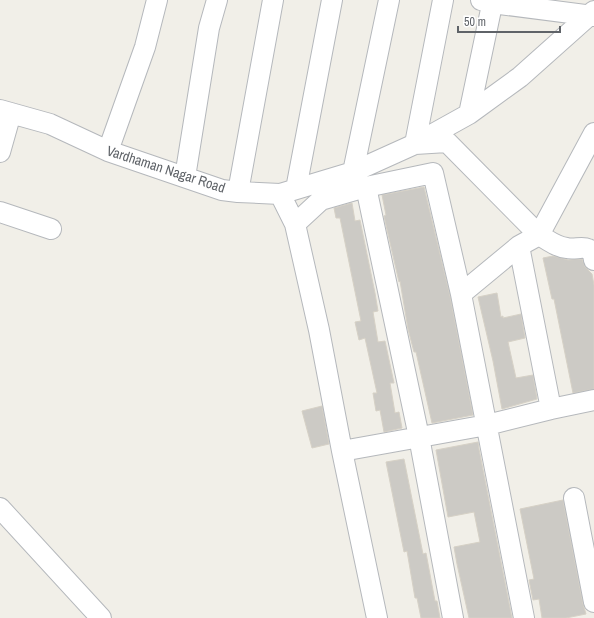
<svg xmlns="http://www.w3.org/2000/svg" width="594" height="618" font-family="'Archivo Narrow',sans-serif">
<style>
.building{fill:#cccac5;stroke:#d6d1c6}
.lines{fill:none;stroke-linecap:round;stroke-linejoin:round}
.minor-casing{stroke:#b5b8bc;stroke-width:22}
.minor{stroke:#fff;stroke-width:20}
.labels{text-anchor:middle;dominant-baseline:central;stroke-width:3;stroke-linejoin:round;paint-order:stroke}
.street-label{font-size:14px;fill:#5f6368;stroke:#fff}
</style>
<rect width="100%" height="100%" fill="#f1efe8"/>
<!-- building -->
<path class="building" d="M 424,187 L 450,296 L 473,415 L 432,423 L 416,352 L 414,352 L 408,329 L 400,281 L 399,282 L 388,234 L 384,216 L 386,215 L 382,195 Z
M 352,203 L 355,221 L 360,220 L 375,293 L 378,311 L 373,312 L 378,342 L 385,341 L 394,383 L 390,383 L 395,413 L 399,412 L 402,428 L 384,432 L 380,410 L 376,411 L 373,393 L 377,393 L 365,338 L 359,340 L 355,322 L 361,321 L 340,218 L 336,218 L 334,208 Z
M 553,256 L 568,260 L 582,259 L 585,267 L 592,274 L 594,285 L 594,389 L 573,393 L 554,299 L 552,299 L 543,258 Z
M 497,293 L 501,317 L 503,316 L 503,318 L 521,314 L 525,338 L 508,342 L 516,378 L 533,375 L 537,399 L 502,409 L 493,361 L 478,297 Z
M 322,406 L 329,444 L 312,448 L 302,411 Z
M 478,442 L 479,449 L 512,618 L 469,618 L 457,564 L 454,547 L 480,542 L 474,512 L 448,517 L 436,450 Z
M 404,459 L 423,554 L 426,553 L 435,601 L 437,601 L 440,618 L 421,618 L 417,598 L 415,598 L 407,551 L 404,552 L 386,462 Z
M 563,500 L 583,604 L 586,614 L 566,618 L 542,618 L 539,599 L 533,600 L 529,580 L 534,579 L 520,509 Z"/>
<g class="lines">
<defs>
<path id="minor" d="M 443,0 L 415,144 L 447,142 L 539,235 C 548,240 556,247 567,248 C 574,250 582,246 588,249 C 593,251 593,255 594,260
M 481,0 L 492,3 L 594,16
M 0,110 L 50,124 L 108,151 L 222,190 L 238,192 L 280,194 L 353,172 L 415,144 L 469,114 L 493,0
M 469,114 L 520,77 L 594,11
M 108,151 L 145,47 L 157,0
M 0,152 L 11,113
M 353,172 L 389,0
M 185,177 L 209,28 L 217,0
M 366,187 L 419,437 L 453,618
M 296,189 L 332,0
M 238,192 L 273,0
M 280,194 L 295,224 L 319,330 L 342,451 L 377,618
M 0,212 L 51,229
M 295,224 L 321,200 L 366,187 L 433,173 L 461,294 L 524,618
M 519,246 L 551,409
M 461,294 L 519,246 L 539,235 L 594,133
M 342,451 L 487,425 L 551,409 L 594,400
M 574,498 L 594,602
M 0,508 L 101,618"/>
</defs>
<!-- minor casing -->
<use href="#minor" class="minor-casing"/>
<!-- minor -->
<use href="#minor" class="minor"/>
</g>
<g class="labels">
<!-- street labels -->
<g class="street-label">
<text transform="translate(166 169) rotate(18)">Vardhaman Nagar Road</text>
</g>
</g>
<!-- scale -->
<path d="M458 26v6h102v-6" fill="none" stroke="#5f6368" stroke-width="2"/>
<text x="464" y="26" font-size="12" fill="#5f6368" stroke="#ffffff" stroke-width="3" paint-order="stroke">50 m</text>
</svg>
